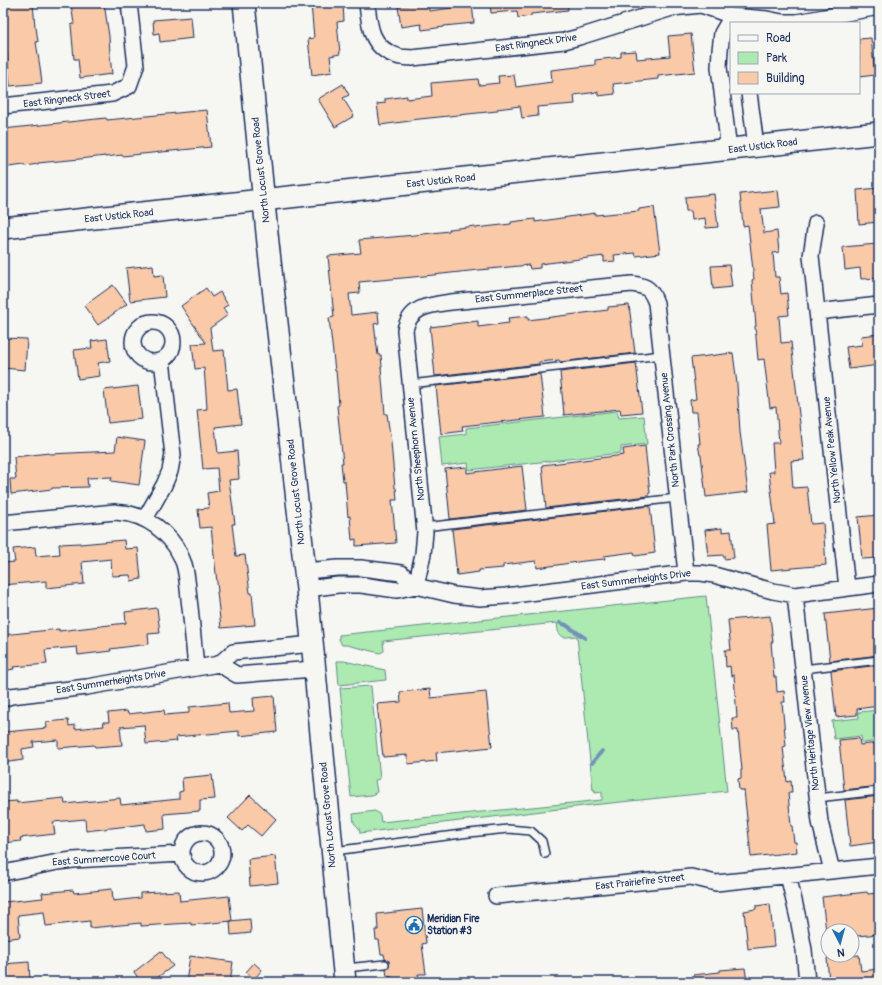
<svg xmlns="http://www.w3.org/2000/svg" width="882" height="985" font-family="Pangolin,sans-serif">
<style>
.built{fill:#f7e8dc}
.green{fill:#aceab1;stroke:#648c88}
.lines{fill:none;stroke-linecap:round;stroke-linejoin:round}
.stream{stroke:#7292b9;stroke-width:4}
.building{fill:#f9c9a8;stroke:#1b2f5e}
.lane-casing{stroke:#1b2f5e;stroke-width:10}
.street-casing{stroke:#1b2f5e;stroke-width:18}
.secondary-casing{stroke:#1b2f5e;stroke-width:24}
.lane{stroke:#f6f6f2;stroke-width:7}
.street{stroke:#f6f6f2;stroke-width:15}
.secondary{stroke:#f6f6f2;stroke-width:21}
.labels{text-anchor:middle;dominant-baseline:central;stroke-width:4;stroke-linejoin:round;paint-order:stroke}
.street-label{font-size:10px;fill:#1b2f5e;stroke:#f6f6f2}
.poi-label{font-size:10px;font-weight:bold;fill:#1b2f5e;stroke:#f6f6f2;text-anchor:start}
</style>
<rect width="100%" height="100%" fill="#f6f6f2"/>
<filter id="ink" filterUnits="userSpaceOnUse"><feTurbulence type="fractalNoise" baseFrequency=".025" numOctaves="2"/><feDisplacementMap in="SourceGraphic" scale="8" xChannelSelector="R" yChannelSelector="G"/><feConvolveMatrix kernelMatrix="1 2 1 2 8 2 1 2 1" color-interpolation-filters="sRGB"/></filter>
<g filter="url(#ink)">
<!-- built -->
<path class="built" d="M 562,977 L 563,982 L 510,982 Z"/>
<!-- green -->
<path class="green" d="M 617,411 L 619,418 L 644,416 L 647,444 L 621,447 L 621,453 L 469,470 L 468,463 L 442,466 L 439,437 L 466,434 L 466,428 Z
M 706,596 L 727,791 L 592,805 L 360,833 L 359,828 L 354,823 L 353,814 L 375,811 L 380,815 L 381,822 L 602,800 L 602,792 L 595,793 L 595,790 L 593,790 L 577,636 C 561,637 559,641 557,623 L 383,641 L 384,651 L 380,653 L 347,645 L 342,645 L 339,639 L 339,635 Z
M 337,661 L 344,661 L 385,670 L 386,680 L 339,685 Z
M 371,686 L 380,779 L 375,780 L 377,792 L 372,795 L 351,797 L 340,688 Z
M 879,710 L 879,741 L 862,743 L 861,736 L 834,739 L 832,721 L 859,718 L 858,712 Z"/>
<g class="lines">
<!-- stream -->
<path class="stream" d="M 560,623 L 566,625 L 585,638
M 592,763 L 602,751"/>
</g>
<!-- building -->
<path class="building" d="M 3,3 L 33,3 L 35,27 L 36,27 L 38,42 L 36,42 L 40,67 L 42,83 L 10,86 L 3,12 Z
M 77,3 L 104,3 L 109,36 L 110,55 L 112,74 L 80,78 L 78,59 L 74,59 L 71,25 L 74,24 L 71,4 Z
M 315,3 L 334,3 L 334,4 L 343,3 L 344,21 L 337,22 L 340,54 L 330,56 L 332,72 L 312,75 L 308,39 L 314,38 L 311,4 L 315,4 Z
M 421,3 L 428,3 L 429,11 L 459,7 L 458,3 L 472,3 L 474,23 L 444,26 L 444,27 L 422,30 L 421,24 L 401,27 L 398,6 Z
M 490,3 L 567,3 L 568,10 L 531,14 L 531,16 L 518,18 L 517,11 L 491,13 Z
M 191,17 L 193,38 L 160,42 L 159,33 L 154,34 L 153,20 Z
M 691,34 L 695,72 L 658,76 L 658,79 L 613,84 L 615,94 L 598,96 L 598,92 L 574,95 L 575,104 L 537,107 L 538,116 L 522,118 L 520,106 L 497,109 L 497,111 L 410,120 L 410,121 L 380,125 L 377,104 L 385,103 L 385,99 L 407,96 L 407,99 L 432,96 L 431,83 L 478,79 L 479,85 L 499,83 L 498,76 L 514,75 L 516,87 L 552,82 L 551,70 L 595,65 L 595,60 L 621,57 L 621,52 L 636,51 L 637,59 L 670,56 L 668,36 Z
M 871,38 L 875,75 L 859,77 L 859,39 Z
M 343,84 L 349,95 L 343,98 L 354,116 L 335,127 L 318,99 Z
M 207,110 L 211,147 L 122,156 L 122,155 L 105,157 L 105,156 L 80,159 L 48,162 L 38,163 L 38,164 L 25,166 L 25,165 L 8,167 L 7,165 L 3,165 L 3,129 L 106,118 L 107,120 Z
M 879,188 L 879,222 L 859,224 L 857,190 Z
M 778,190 L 780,207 L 761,209 L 764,233 L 777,231 L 779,252 L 773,253 L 775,277 L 779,277 L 781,294 L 787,293 L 789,315 L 779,316 L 781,343 L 791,342 L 804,460 L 791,461 L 793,488 L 807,487 L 811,524 L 823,523 L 826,565 L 771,570 L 767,525 L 775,524 L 769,472 L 774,472 L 772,443 L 779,443 L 776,407 L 770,408 L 764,359 L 758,360 L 755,326 L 756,326 L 752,280 L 754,279 L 748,225 L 743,226 L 740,194 Z
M 714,194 L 718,227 L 706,228 L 705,218 L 692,220 L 691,211 L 686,211 L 685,197 Z
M 654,207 L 660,253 L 636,256 L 635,253 L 614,255 L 615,261 L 604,262 L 604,256 L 540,264 L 540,268 L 530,269 L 529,265 L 469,271 L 424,276 L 359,282 L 360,293 L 349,294 L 351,315 L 378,312 L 379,323 L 374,324 L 378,355 L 381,355 L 382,367 L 381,367 L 385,414 L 387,414 L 391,442 L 395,488 L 396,488 L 397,500 L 392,500 L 396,543 L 356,546 L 356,539 L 352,540 L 350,516 L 348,517 L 345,481 L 343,481 L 341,463 L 343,463 L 337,406 L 339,405 L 336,371 L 335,371 L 329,318 L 334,317 L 328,256 L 361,253 L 359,240 L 415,235 L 449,231 L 449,229 L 475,226 L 475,228 L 511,224 L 511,222 L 535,219 L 535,222 L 595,213 L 595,215 L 639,211 L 639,209 Z
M 877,244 L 879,261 L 879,278 L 861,279 L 860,268 L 845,270 L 843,247 Z
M 153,265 L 154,276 L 163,275 L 165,297 L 130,301 L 126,268 Z
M 729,265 L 732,287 L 713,289 L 711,266 Z
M 113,285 L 127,304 L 98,325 L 84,306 Z
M 206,288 L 212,297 L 220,292 L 228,305 L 223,308 L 228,315 L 210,328 L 213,351 L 224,350 L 228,390 L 237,389 L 241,424 L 215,427 L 218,453 L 237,451 L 239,479 L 229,480 L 235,524 L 232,524 L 236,556 L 245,555 L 250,593 L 252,593 L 255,625 L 221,628 L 217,592 L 218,592 L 211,527 L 200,528 L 198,509 L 209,508 L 207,493 L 219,491 L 217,468 L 203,469 L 197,410 L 207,409 L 206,393 L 204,368 L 195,369 L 192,344 L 206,343 L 181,306 Z
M 629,305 L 635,353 L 560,362 L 559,360 L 539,362 L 539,364 L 435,376 L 430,327 L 478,321 L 478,327 L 509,323 L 508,318 L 528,316 L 528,320 L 608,310 L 608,307 Z
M 879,334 L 879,365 L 849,369 L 846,347 L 862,345 L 861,336 Z
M 4,338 L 27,339 L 25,370 L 3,368 Z
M 107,339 L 110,361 L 98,363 L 100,376 L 78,379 L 74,350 L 92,348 L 91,341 Z
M 733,353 L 737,384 L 740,432 L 748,492 L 706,497 L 701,455 L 700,455 L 698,444 L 700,444 L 697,412 L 691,412 L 690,400 L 696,399 L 691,358 Z
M 636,363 L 642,412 L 621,414 L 620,409 L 564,415 L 560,372 Z
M 540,374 L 545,417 L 462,426 L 463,431 L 441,434 L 436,386 Z
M 138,386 L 142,419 L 108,423 L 104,390 Z
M 117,437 L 145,441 L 139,485 L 111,481 L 112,477 L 87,478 L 88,487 L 52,488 L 52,489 L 11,494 L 10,479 L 16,479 L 14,457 L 49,453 L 49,454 L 115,451 Z
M 645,446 L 650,493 L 648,494 L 648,496 L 546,508 L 542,465 L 624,455 L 623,449 Z
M 522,466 L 527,510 L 450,519 L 445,469 L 467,467 L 467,473 Z
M 650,506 L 655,553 L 635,556 L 634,552 L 604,556 L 605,559 L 584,561 L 537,568 L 536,561 L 503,565 L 503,568 L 479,570 L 479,572 L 457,575 L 452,529 Z
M 879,515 L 879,558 L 862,559 L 858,517 Z
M 722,528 L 722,532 L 731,531 L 734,558 L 724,559 L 724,555 L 708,556 L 705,530 Z
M 124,540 L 125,549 L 138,548 L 141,579 L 131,581 L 130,575 L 112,576 L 111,559 L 82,562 L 84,584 L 46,588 L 46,581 L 3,585 L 3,563 L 15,562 L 13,549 L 35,547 L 36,556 L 60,554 L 59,544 L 80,543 L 80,544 Z
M 157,608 L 160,633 L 148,634 L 149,644 L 110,649 L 111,651 L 78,655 L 77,647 L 45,650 L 47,664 L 13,667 L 14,669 L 3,671 L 3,635 L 59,629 L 59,631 L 126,623 L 125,612 Z
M 879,608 L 879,655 L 830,661 L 825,614 Z
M 770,616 L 773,642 L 771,642 L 774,677 L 776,677 L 777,692 L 784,691 L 785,702 L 782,702 L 786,746 L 783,747 L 787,782 L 791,781 L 792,793 L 788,793 L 791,826 L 792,826 L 794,842 L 796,842 L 797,852 L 751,857 L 744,790 L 739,790 L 738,779 L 741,778 L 741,770 L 742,770 L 738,730 L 733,730 L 732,718 L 737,718 L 734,675 L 731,676 L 730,666 L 726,667 L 725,650 L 731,650 L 728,620 Z
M 879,665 L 879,706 L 857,709 L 857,715 L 836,717 L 831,671 Z
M 430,689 L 431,698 L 486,692 L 492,747 L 436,753 L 437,761 L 408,764 L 407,755 L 383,757 L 377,704 L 401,702 L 400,692 Z
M 274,696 L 277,732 L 239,736 L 239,731 L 176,737 L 177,741 L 146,744 L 144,725 L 120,727 L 122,745 L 95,747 L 94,745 L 58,748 L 58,740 L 33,742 L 34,747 L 22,749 L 23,760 L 3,763 L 3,734 L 5,734 L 5,732 L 47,728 L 46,722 L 68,720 L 69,726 L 75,725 L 75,729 L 104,726 L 103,722 L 109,722 L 108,713 L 127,711 L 128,714 L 164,710 L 165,715 L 189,713 L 189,707 L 228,703 L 229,713 L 254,711 L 253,698 Z
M 859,738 L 860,745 L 879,743 L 879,786 L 844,790 L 839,740 Z
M 212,775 L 215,799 L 200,800 L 200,811 L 164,814 L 165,829 L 146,831 L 145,824 L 86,831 L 85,819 L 53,822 L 55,834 L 20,838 L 21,841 L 3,843 L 3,802 L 17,801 L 17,803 L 64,798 L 65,804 L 120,798 L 121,805 L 179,799 L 179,792 L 183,791 L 182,778 Z
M 250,795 L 276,819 L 261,836 L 248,825 L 242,831 L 228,818 Z
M 879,796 L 879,842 L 850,846 L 845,800 Z
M 275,856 L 278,883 L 250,886 L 248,859 Z
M 112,889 L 113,901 L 140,898 L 140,893 L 179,891 L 180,901 L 229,896 L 232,921 L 191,925 L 191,923 L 141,926 L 141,923 L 90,928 L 90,921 L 46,926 L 44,912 L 18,915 L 20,937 L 3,939 L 3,913 L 5,913 L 4,902 L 43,898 L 42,893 L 73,890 L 74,893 Z
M 867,892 L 868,894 L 879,893 L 879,934 L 857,936 L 857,935 L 852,936 L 852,931 L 826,931 L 822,897 Z
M 770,904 L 774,946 L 748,949 L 744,911 L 756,909 L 756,906 Z
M 422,909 L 426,943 L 422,944 L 426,974 L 418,974 L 419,979 L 392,982 L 391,976 L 387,977 L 386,969 L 389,966 L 389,961 L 385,959 L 384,954 L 381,954 L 379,940 L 376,940 L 375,930 L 378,930 L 377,914 Z
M 250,919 L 251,933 L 231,935 L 230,921 Z
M 161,951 L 173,966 L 158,977 L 162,982 L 141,982 L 134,972 Z
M 859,955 L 861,971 L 879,969 L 879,982 L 829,982 L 827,958 Z
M 190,956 L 233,962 L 230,982 L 186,982 Z
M 29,962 L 30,982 L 3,982 L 3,964 Z
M 254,963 L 262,970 L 254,979 L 246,972 Z
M 745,968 L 747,982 L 693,982 L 693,975 L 720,972 L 720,970 Z"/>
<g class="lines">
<defs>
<path id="lane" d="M 410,384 L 662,355
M 424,527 L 677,498
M 803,669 L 879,660
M 817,798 L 879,791
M 334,851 L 469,833 L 508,829 L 531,831 L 542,841 L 545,854
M 346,968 L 385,964"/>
<path id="street" d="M 367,3 C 369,26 371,48 397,56 C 401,58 407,57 412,58 L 564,41 L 579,37 L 672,8 L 701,5 L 732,16 L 767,19 L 782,22 L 797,22 L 879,7
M 749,93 L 756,146
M 3,106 L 112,94 L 129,86 L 136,66 L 129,3
M 729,150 L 719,67 L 720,50 L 722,33 L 732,16 L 736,23
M 816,223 L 811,256 L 847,588
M 817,312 L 879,305
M133 342a20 20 0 1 1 40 0a20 20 0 1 1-40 0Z
M 145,519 L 164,485 L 170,471 L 173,455 L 162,360
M 3,523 L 115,512 C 120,513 125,513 130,514 C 155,520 176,540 184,564 C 188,578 188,593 190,607 C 192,627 194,647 196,667
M 305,571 L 338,568 L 361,568 L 401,573 L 416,586 L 397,590 L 361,585 L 338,585 L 307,589
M 686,573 L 656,303 C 651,289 647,286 632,284 L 451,302 C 430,305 410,306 405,330 L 425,532 L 423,554 L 416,586 L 454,595 L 480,598 L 506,596 L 686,573 L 701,573 L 714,575 L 773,591 L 795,595 L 879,584
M 795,595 L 820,822 L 832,871
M 312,644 L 233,652 L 219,664 L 237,675 L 314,669
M 3,699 L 11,696 L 87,687 L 219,664
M182 853a20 20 0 1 1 40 0a20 20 0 1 1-40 0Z
M 3,873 L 58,862 L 73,860 L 182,854
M 788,875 L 798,918 L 804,950 L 807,982
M 496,896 L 691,877 L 716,883 L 879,866"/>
<path id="secondary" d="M 244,3 L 268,243 L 307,589 L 345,982
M 3,228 L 879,133"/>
</defs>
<!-- lane casing -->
<use href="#lane" class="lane-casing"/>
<!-- street casing -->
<use href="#street" class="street-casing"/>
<!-- secondary casing -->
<use href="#secondary" class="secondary-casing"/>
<!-- lane -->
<use href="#lane" class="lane"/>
<!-- street -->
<use href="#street" class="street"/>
<!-- secondary -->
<use href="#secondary" class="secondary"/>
</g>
</g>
<!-- icons -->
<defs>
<symbol id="civic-ring" viewBox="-11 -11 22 22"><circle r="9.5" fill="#f6f6f2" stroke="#1f6fb2" stroke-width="1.5"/><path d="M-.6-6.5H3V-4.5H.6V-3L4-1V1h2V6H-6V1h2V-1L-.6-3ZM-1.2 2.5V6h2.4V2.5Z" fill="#1f6fb2"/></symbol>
</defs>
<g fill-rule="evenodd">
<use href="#civic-ring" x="404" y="915" width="20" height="20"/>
</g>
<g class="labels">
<!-- street labels -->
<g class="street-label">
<text transform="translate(536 43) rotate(-8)">East Ringneck Drive</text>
<text transform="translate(67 99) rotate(-7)">East Ringneck Street</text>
<text transform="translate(763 146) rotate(-7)">East Ustick Road</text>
<text transform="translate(261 170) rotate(-96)">North Locust Grove Road</text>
<text transform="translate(441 181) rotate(-6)">East Ustick Road</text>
<text transform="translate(119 216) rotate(-6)">East Ustick Road</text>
<text transform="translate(529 294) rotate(-6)">East Summerplace Street</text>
<text transform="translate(670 430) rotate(-96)">North Park Crossing Avenue</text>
<text transform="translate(416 449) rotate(-96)">North Sheephorn Avenue</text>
<text transform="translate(832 450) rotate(-96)">North Yellow Peak Avenue</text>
<text transform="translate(296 492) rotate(-96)">North Locust Grove Road</text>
<text transform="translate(636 580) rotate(-7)">East Summerheights Drive</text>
<text transform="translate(111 682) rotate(-9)">East Summerheights Drive</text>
<text transform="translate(810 733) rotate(-96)">North Heritage View Avenue</text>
<text transform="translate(328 815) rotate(-95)">North Locust Grove Road</text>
<text transform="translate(104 859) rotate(-4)">East Summercove Court</text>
<text transform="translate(640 882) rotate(-6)">East Prairiefire Street</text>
</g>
<!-- poi labels -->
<g class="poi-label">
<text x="427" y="919">Meridian Fire<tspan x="427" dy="12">Station #3</tspan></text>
</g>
</g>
<!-- margin -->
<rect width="882" height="985" fill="none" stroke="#f6f6f2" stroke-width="16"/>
<rect x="8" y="8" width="866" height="969" fill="none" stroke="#1b2f5e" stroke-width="1.5" filter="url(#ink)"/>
<!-- legend -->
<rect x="730" y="22" width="130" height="72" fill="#f6f6f2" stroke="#9ea6b7"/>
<rect x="738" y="35" width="20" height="6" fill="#f6f6f2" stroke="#9ea6b7"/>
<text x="766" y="42" font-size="12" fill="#1b2f5e">Road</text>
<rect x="738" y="52" width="20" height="12" fill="#aceab1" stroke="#9ea6b7"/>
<text x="766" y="62" font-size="12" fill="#1b2f5e">Park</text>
<rect x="738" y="72" width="20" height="12" fill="#f9c9a8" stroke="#9ea6b7"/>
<text x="766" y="82" font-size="12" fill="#1b2f5e">Building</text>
<!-- north arrow -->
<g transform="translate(840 943) rotate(174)"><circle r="19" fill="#f6f6f2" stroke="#9ea6b7"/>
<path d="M0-3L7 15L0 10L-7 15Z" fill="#1f6fb2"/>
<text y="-6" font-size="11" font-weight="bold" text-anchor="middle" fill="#1b2f5e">N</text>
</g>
</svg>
